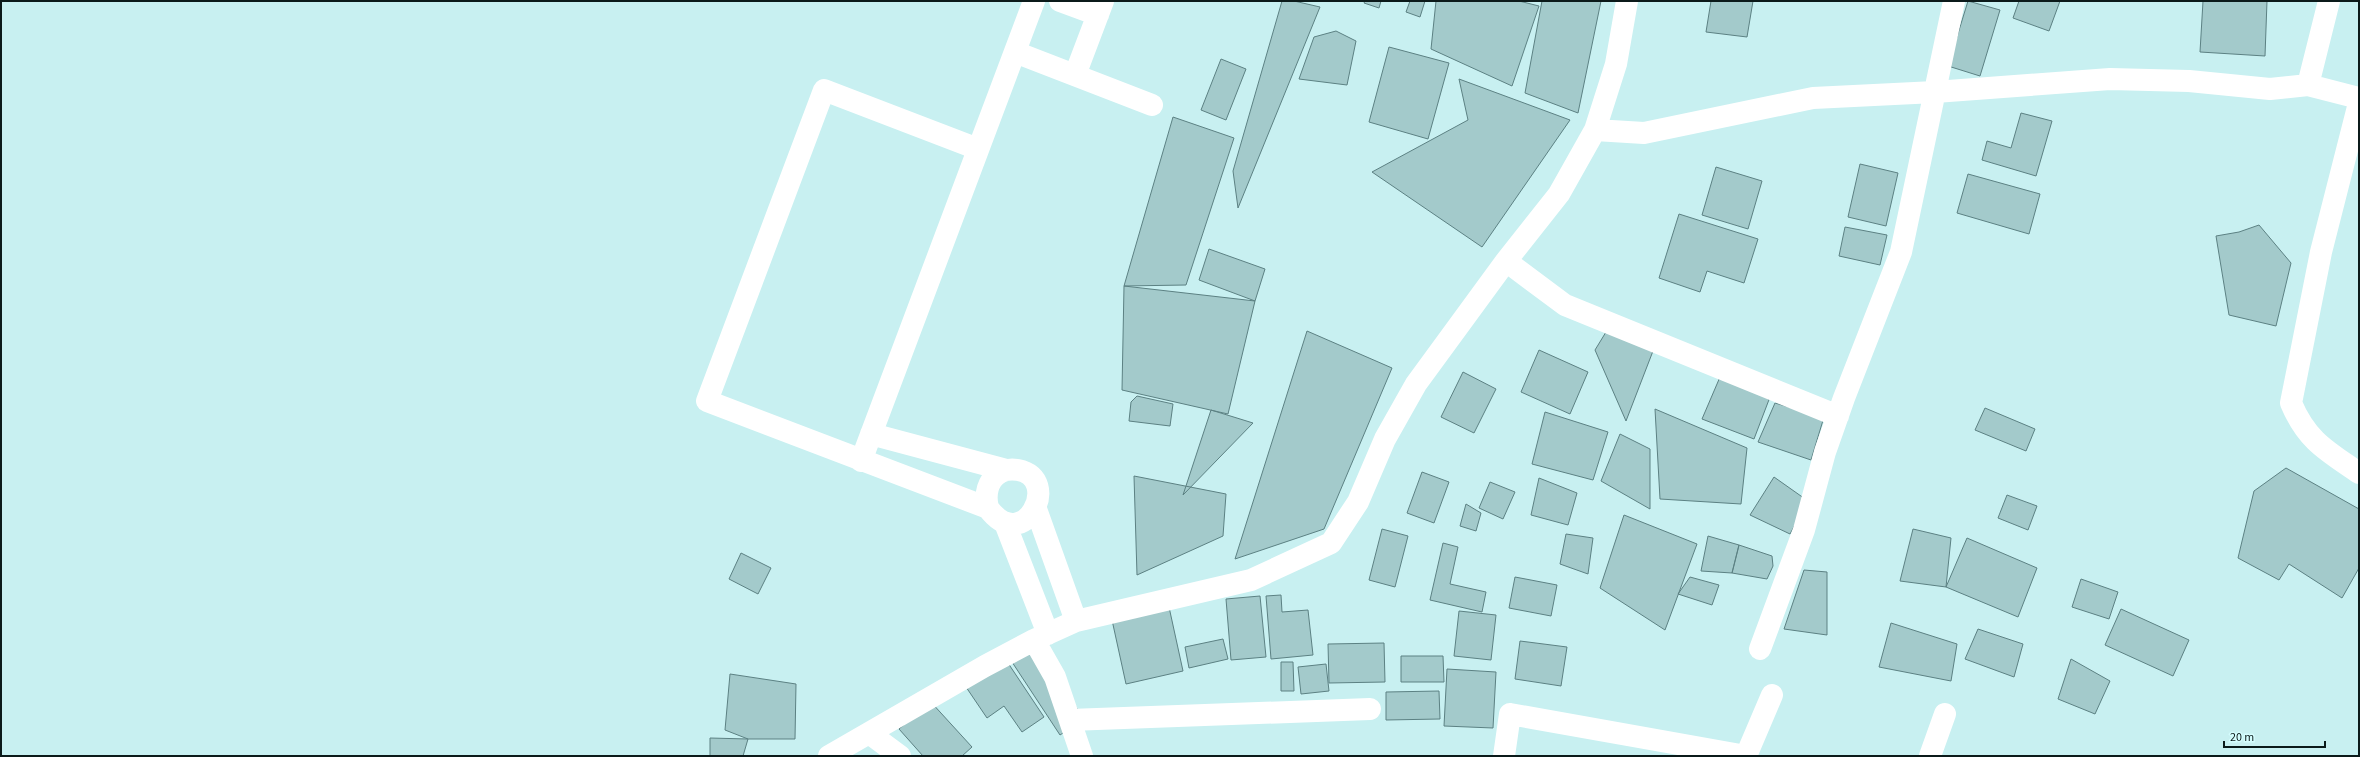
<svg xmlns="http://www.w3.org/2000/svg" width="2360" height="757" font-family="'Source Sans 3',sans-serif">
<style>
.building{fill:#a3cacb;stroke:#5c8183}
.lines{fill:none;stroke-linecap:round;stroke-linejoin:round}
.street{stroke:#fff;stroke-width:22}
</style>
<rect width="100%" height="100%" fill="#c8f0f1"/>
<!-- building -->
<path class="building" d="M 1282,1 L 1294,1 L 1320,7 L 1238,208 L 1233,171 Z
M 1365,1 L 1381,1 L 1379,8 L 1364,3 Z
M 1410,1 L 1425,1 L 1420,17 L 1406,12 Z
M 1436,1 L 1519,1 L 1539,6 L 1512,86 L 1431,49 Z
M 1542,1 L 1601,1 L 1578,113 L 1525,93 Z
M 1711,1 L 1753,1 L 1747,37 L 1706,32 Z
M 1968,1 L 2000,10 L 1980,76 L 1948,66 Z
M 2019,1 L 2060,1 L 2049,31 L 2013,18 Z
M 2203,1 L 2267,1 L 2265,56 L 2200,52 Z
M 1336,31 L 1356,41 L 1347,85 L 1299,79 L 1314,37 Z
M 1389,47 L 1449,63 L 1428,139 L 1369,122 Z
M 1221,59 L 1246,69 L 1226,120 L 1201,110 Z
M 1459,79 L 1570,120 L 1482,247 L 1372,172 L 1468,120 Z
M 2021,113 L 2052,121 L 2036,176 L 1982,160 L 1987,141 L 2011,148 Z
M 1173,117 L 1234,138 L 1186,285 L 1124,286 Z
M 1860,164 L 1898,173 L 1886,226 L 1848,217 Z
M 1716,167 L 1762,181 L 1748,229 L 1702,215 Z
M 1968,174 L 2040,194 L 2029,234 L 1957,213 Z
M 1679,214 L 1758,239 L 1744,283 L 1707,271 L 1700,292 L 1659,278 Z
M 2259,225 L 2291,263 L 2276,326 L 2229,315 L 2216,236 L 2239,232 Z
M 1845,227 L 1887,235 L 1880,265 L 1839,256 Z
M 1209,249 L 1265,269 L 1255,301 L 1199,280 Z
M 1124,286 L 1255,301 L 1228,414 L 1122,390 Z
M 1307,331 L 1392,368 L 1324,529 L 1235,559 Z
M 1606,332 L 1653,351 L 1626,421 L 1595,350 Z
M 1539,350 L 1588,372 L 1570,414 L 1521,392 Z
M 1463,372 L 1496,389 L 1474,433 L 1441,417 Z
M 1720,377 L 1770,397 L 1754,439 L 1702,419 Z
M 1137,396 L 1173,404 L 1170,426 L 1129,421 L 1131,402 Z
M 1775,403 L 1824,417 L 1811,460 L 1758,442 Z
M 1985,408 L 2035,429 L 2026,451 L 1975,430 Z
M 1655,409 L 1747,448 L 1741,504 L 1660,499 Z
M 1211,410 L 1253,423 L 1183,495 Z
M 1545,412 L 1608,432 L 1593,480 L 1532,464 Z
M 1620,434 L 1650,449 L 1650,509 L 1601,481 Z
M 2286,468 L 2359,509 L 2359,568 L 2342,598 L 2289,564 L 2279,580 L 2238,558 L 2254,491 Z
M 1422,472 L 1449,482 L 1434,523 L 1407,513 Z
M 1134,476 L 1226,494 L 1223,536 L 1137,575 Z
M 1774,477 L 1808,501 L 1790,534 L 1750,515 Z
M 1539,478 L 1577,493 L 1568,525 L 1531,515 Z
M 1490,482 L 1515,492 L 1503,519 L 1479,508 Z
M 2007,495 L 2037,506 L 2028,530 L 1998,518 Z
M 1466,504 L 1481,513 L 1476,531 L 1460,526 Z
M 1624,515 L 1697,544 L 1665,630 L 1600,588 Z
M 1382,529 L 1408,536 L 1395,587 L 1369,580 Z
M 1913,529 L 1951,538 L 1946,587 L 1900,581 Z
M 1566,534 L 1593,538 L 1588,574 L 1560,564 Z
M 1708,536 L 1739,545 L 1732,573 L 1701,571 Z
M 1967,538 L 2037,568 L 2018,617 L 1946,587 Z
M 1443,543 L 1458,547 L 1450,584 L 1486,592 L 1482,612 L 1430,600 Z
M 1739,545 L 1772,556 L 1773,566 L 1767,579 L 1732,573 Z
M 741,553 L 771,568 L 758,594 L 729,579 Z
M 1804,570 L 1827,572 L 1827,635 L 1784,629 Z
M 1515,577 L 1557,585 L 1551,616 L 1509,608 Z
M 1690,577 L 1719,585 L 1712,605 L 1678,594 Z
M 2081,579 L 2118,592 L 2109,619 L 2072,607 Z
M 1281,595 L 1282,612 L 1308,610 L 1313,655 L 1271,659 L 1266,596 Z
M 1260,596 L 1266,657 L 1231,660 L 1226,599 Z
M 1169,607 L 1183,671 L 1126,684 L 1112,620 Z
M 2121,609 L 2189,640 L 2173,676 L 2105,645 Z
M 1459,611 L 1496,615 L 1491,660 L 1454,656 Z
M 1891,623 L 1957,644 L 1951,681 L 1879,667 Z
M 1978,629 L 2023,644 L 2014,677 L 1965,659 Z
M 1223,639 L 1228,659 L 1189,668 L 1185,647 Z
M 1520,641 L 1567,647 L 1561,686 L 1515,679 Z
M 1384,643 L 1385,682 L 1329,683 L 1328,644 Z
M 1035,646 L 1084,719 L 1060,735 L 1012,662 Z
M 1401,656 L 1443,656 L 1444,682 L 1401,682 Z
M 2071,659 L 2110,681 L 2095,714 L 2058,699 Z
M 1006,660 L 1044,717 L 1022,732 L 1004,706 L 987,718 L 966,687 Z
M 1281,662 L 1293,662 L 1294,691 L 1281,691 Z
M 1326,664 L 1329,691 L 1301,694 L 1298,667 Z
M 1447,669 L 1496,672 L 1493,728 L 1444,726 Z
M 730,674 L 796,684 L 795,739 L 748,739 L 725,730 Z
M 1439,691 L 1440,719 L 1386,720 L 1386,692 Z
M 930,701 L 972,747 L 962,756 L 923,756 L 899,729 Z
M 710,738 L 748,739 L 743,756 L 710,756 Z"/>
<g class="lines">
<!-- street -->
<path class="street" d="M 1060,1 L 1098,15
M 1015,52 L 1152,105
M 1075,75 L 1103,1
M 2308,85 L 2329,1
M 2359,103 L 2321,252 L 2291,403 C 2307,441 2327,451 2359,473
M 1595,130 L 1644,133 L 1813,98 L 1935,92 L 2110,79 L 2189,81 L 2270,89 L 2308,85 L 2359,98
M 978,149 L 824,90 L 707,401 L 988,508 C 1024,557 1063,478 1018,470 C 993,466 983,488 988,508
M 1506,261 L 1565,305 L 1838,416
M 871,434 L 1006,470
M 861,461 L 1034,1
M 1036,509 L 1076,621
M 1005,523 L 1048,634
M 1034,640 L 1055,677 L 1082,756
M 1760,649 L 1804,530 L 1825,452 L 1844,398 L 1901,252 L 1954,1
M 1070,720 L 1370,709
M 869,733 L 900,756
M 829,756 L 985,666 L 1034,640 L 1076,621 L 1251,580 L 1331,543 L 1358,502 L 1385,439 L 1416,384 L 1506,261 L 1559,194 L 1595,130 L 1616,64 L 1627,1
M 1504,756 L 1510,714 L 1746,756
M 1746,756 L 1772,695
M 1930,756 L 1945,714"/>
</g>
<!-- border -->
<rect width="2360" height="757" fill="none" stroke="#0b1a1a" stroke-width="4"/>
<!-- scale -->
<path d="M2224 741v6h101v-6" fill="none" stroke="#0b1a1a" stroke-width="2"/>
<text x="2230" y="741" font-size="12" fill="#0b1a1a" stroke="#d5fdfe" stroke-width="3" paint-order="stroke">20 m</text>
</svg>
